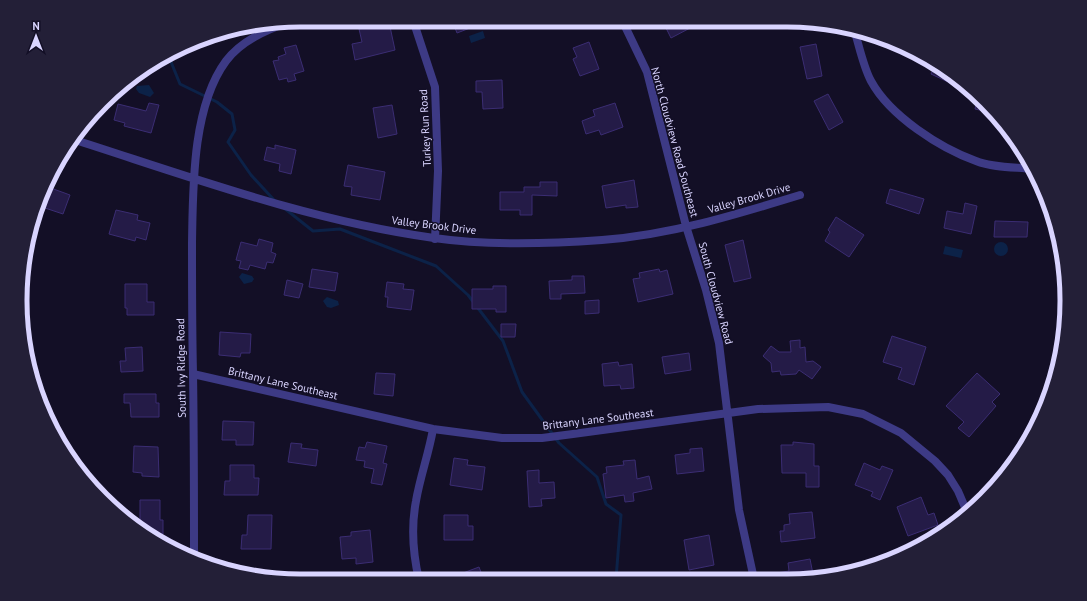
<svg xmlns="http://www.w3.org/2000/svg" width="1087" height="601" font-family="'PT Sans',sans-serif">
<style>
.water{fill:#0c2248}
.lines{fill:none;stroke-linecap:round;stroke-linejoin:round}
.stream{stroke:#0c2248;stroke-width:3}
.building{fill:#241b47;stroke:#3b2d73}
.street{stroke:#3d3a85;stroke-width:8}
.labels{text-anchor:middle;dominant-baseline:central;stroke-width:3;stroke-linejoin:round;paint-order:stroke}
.street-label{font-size:11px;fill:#d9d4ff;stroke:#130f26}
.rim{fill:none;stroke:#d9d4ff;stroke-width:5}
</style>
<rect width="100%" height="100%" fill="#130f26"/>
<!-- water -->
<path class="water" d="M 483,31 L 485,38 L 471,43 L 469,36 Z
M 149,85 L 154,93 L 150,97 L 139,93 L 136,89 L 137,86 Z
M994 249a7 7 0 1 1 14 0a7 7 0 1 1-14 0Z
M 945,246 L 963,250 L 961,258 L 943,254 Z
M 242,273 L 252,276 L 254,279 L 252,282 L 244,284 L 239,277 Z
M 327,297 L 338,301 L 339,305 L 331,308 L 327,307 L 323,301 Z"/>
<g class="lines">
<!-- stream -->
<path class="stream" d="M 169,57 L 180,84 L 217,102 L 232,114 L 235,130 L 228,142 L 251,175 L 275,201
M 284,208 L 313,231 L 340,229 L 436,266 L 468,295 L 503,341 L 522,392 L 559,443 L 597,477 L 606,504 L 621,515 L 616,579"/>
</g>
<!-- building -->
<path class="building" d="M 452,20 L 467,20 L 470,28 L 457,33 Z
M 662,20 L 689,20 L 692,27 L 671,38 Z
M 389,22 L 395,50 L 355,60 L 352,44 L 362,42 L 359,29 Z
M 589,42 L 599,69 L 580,76 L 573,59 L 577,57 L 573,48 Z
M 816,44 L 822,76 L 807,79 L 800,47 Z
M 296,45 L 304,71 L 294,74 L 296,80 L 288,82 L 287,78 L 279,80 L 273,61 L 279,60 L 278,57 L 286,54 L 284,48 Z
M 936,64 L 964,84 L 961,88 L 931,74 Z
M 502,80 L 503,108 L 483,109 L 482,92 L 476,92 L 476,81 Z
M 828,94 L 843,122 L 829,130 L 814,101 Z
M 978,97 L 987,107 L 993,113 L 975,109 Z
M 149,103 L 159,105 L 151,133 L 124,126 L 125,123 L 114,120 L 118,104 L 146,111 Z
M 615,103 L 623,127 L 601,135 L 599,130 L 586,134 L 582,121 L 595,116 L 593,110 Z
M 392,105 L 397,134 L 378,138 L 373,108 Z
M 275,145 L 296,150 L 291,174 L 279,171 L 280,164 L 264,160 L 267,147 L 275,149 Z
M 348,165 L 385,172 L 380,200 L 351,195 L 352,187 L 344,186 Z
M 634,180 L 638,207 L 626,208 L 626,205 L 606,208 L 602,186 Z
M 540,182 L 557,182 L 557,196 L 532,195 L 532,215 L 520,215 L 520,210 L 500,210 L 500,192 L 524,192 L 524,187 L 540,187 Z
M 48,187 L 70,195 L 63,214 L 39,206 Z
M 890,189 L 924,199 L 919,214 L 886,203 Z
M 965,203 L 977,206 L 971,234 L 944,228 L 947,211 L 963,214 Z
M 116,210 L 138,215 L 137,220 L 150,223 L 146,240 L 136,237 L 135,241 L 109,234 Z
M 836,217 L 864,235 L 849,257 L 825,241 L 830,232 L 828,230 Z
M 995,221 L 1028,222 L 1027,237 L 994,237 Z
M 259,239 L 273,243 L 271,252 L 276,254 L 273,263 L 267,262 L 265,269 L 250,265 L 248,270 L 239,268 L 241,261 L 236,260 L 241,242 L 257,246 Z
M 743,240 L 751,278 L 734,282 L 725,245 Z
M 312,269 L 338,273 L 335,291 L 309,287 Z
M 659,269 L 660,272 L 667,270 L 673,294 L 638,302 L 633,279 L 640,278 L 639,273 Z
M 572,276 L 584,276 L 585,293 L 561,294 L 561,299 L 550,299 L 549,281 L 572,280 Z
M 287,280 L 303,284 L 299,298 L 284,295 Z
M 387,282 L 404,284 L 403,289 L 414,290 L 411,310 L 387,307 L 388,297 L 385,297 Z
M 125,284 L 147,284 L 147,302 L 154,302 L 154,315 L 127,315 L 127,308 L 125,308 Z
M 493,286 L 506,286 L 506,312 L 496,312 L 496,309 L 472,309 L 472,289 L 493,289 Z
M 599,300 L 599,313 L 585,314 L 585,301 Z
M 501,324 L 516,324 L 515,337 L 501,337 Z
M 220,332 L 251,334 L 250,353 L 241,353 L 240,357 L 219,355 Z
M 892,336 L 926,347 L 914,385 L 898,379 L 902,368 L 883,362 Z
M 800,340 L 800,348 L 805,347 L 806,362 L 813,361 L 821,367 L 812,379 L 799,370 L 796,374 L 781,375 L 780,371 L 772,372 L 771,363 L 763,356 L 771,346 L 779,352 L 791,352 L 790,341 Z
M 142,347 L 143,371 L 121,372 L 120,361 L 126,361 L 125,348 Z
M 689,353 L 691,370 L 665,374 L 662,357 Z
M 618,362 L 619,366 L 632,364 L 634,388 L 621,389 L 620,385 L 604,386 L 602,364 Z
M 376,373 L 395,374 L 393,396 L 374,394 Z
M 977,373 L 1000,394 L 992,402 L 996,406 L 969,437 L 958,428 L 964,422 L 946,406 Z
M 124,394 L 156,394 L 156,403 L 159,403 L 159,417 L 131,417 L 130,403 L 124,403 Z
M 223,421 L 254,422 L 253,445 L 236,445 L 236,440 L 222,440 Z
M 367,442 L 387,446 L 383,463 L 387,464 L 382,485 L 371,483 L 374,469 L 364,467 L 365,461 L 356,460 L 359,447 L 365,448 Z
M 793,442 L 814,444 L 814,466 L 819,466 L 819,487 L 806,487 L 806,473 L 782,473 L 781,445 L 793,445 Z
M 291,443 L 302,444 L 301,448 L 318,450 L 316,466 L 288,462 Z
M 134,446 L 158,447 L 159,477 L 142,476 L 142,473 L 133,472 Z
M 702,448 L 704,471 L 677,474 L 675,455 L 690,453 L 690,449 Z
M 454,458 L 468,460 L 467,465 L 485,467 L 482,490 L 450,485 Z
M 635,460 L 637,479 L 649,476 L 652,489 L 633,493 L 634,501 L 625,502 L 624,495 L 606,498 L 603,474 L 607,473 L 606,467 L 624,465 L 623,461 Z
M 864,463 L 880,470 L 882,466 L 893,470 L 880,500 L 871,496 L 873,492 L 855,485 Z
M 230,465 L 254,465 L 254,478 L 259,478 L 258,495 L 224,495 L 225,481 L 230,481 Z
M 539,470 L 539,483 L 554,482 L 555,498 L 541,499 L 542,506 L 529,507 L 527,471 Z
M 921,497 L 928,515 L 934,513 L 938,525 L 908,536 L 897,507 Z
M 140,500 L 160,500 L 160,520 L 163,520 L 163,534 L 149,534 L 140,527 Z
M 812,512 L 815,538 L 781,542 L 780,531 L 784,531 L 784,525 L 790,524 L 789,514 Z
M 248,515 L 272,515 L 271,549 L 241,549 L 242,535 L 247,535 Z
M 444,515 L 468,515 L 468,526 L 473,526 L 473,540 L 444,540 Z
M 370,530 L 373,562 L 356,564 L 356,558 L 342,559 L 340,537 L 351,536 L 351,532 Z
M 709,535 L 714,565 L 689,570 L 684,540 Z
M 810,559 L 814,579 L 772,579 L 771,574 L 789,571 L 788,563 Z
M 479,567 L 484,580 L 447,580 L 447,579 Z"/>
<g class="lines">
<!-- street -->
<path class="street" d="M 413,20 L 435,87 L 438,171 L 435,239
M 622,20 L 647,72 L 686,226 L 706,290 L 719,343 L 739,510 L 754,579
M 854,29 C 859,45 863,66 871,81 C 890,116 940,148 976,161 C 994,168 1015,167 1033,169
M 72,139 C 191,177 310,221 434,238 C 489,246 547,244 602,240 C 670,235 735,215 800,195
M 193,374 L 433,429 L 502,438 L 542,438 L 573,434 L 758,409 L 828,407 L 863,414 L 901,433 L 935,461 L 948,475 L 958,491 L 967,512
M 194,557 C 194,496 194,434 193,373 C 192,330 192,286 192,243 C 193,188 192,107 226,61 C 241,41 266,30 289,22
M 419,580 C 413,554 411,527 416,501 C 420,477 429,453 433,429"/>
</g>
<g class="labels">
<!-- street labels -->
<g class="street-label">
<text transform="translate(425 128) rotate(-93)">Turkey Run Road</text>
<text transform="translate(675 142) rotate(75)">North Cloudview Road Southeast</text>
<text transform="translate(749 198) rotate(-16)">Valley Brook Drive</text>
<text transform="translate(434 225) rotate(7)">Valley Brook Drive</text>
<text transform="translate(716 293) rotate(75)">South Cloudview Road</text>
<text transform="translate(181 368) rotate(-91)">South Ivy Ridge Road</text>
<text transform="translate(283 383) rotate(13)">Brittany Lane Southeast</text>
<text transform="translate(598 419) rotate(-7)">Brittany Lane Southeast</text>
</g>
</g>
<!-- crop -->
<path d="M0 0H1087V601H0ZM300 27H787A273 273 0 0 1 1060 300V301A273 273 0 0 1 787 574H300A273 273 0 0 1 27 301V300A273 273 0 0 1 300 27Z" fill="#231f37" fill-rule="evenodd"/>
<path class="rim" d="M300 27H787A273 273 0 0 1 1060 300V301A273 273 0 0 1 787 574H300A273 273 0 0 1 27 301V300A273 273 0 0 1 300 27Z"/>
<!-- north arrow -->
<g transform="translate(36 36)" stroke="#130f26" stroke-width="3" paint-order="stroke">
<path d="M0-3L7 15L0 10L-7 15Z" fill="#d9d4ff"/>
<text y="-6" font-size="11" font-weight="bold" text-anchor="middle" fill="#d9d4ff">N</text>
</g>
</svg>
